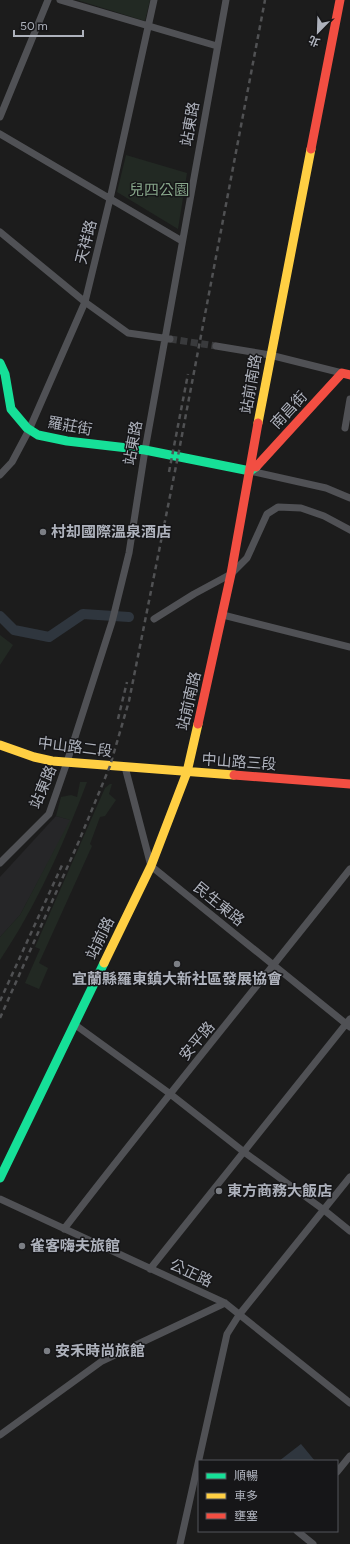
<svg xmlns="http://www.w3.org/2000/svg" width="350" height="1544" font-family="Figtree,'Noto Sans TC',sans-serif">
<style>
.built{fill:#262628}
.green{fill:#222923}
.water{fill:#2f363e}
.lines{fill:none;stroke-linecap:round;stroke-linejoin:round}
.canal{stroke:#2f363e;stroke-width:10}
.street-tunnel{stroke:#393a3c;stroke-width:7;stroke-dasharray:7 3.5;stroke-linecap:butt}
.street{stroke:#505155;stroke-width:7}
.fast{stroke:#16e098;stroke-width:9}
.slow{stroke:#ffcf43;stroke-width:9}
.jam{stroke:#f24e42;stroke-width:9}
.rail{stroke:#505153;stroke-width:2.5;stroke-dasharray:5 4;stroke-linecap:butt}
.poi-dot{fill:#7b7e84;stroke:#161618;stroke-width:1.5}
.labels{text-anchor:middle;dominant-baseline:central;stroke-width:3;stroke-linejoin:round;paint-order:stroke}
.street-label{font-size:15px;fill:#aeb2bc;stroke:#161618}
.park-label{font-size:15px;fill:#87a68a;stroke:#161618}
.poi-label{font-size:15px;font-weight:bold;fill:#aeb2bc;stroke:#161618;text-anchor:start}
</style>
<rect width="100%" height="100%" fill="#1c1c1c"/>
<!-- built -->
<path class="built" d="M 56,816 L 71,820 L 20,915 L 0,937 L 0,877 Z"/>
<!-- green -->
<path class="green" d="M 77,0 L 150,0 L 145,21 Z
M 126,155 L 187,173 L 178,229 L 117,192 Z
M 0,635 L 13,645 L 0,665 Z
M 80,782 L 87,782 C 64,843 37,905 0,960 L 0,937 L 20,915 L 70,820 L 56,816 L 61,797 L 71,795 L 77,797 Z
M 110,784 L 112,784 L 109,794 L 116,800 L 105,816 L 100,817 L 90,844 L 92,846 L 39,963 L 48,968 L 39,989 L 25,983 L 40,949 L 35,947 L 105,788 Z"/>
<!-- water -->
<path class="water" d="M 301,1444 L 315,1461 L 279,1461 Z"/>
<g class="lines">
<!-- canal -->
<path class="canal" d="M 0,616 L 14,630 L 49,637 L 83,614 L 129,617"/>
<!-- street-tunnel -->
<path class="street-tunnel" d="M 170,339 L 216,346"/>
<!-- street -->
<path class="street" d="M 60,0 L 217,46
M 0,117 L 48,0
M 0,134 L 182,241
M 0,232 L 85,302 L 128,333 L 170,339
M 216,346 L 270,355 L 342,373
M 345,428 L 350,399
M 250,471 L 326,488 L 350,498
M 0,475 L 12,462 L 29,430 L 85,302 L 110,199 L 154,0
M 223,615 L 350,647
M 154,619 L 194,594 L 231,574 L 247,558 L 267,514 L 278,507 L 301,508 L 324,516 L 350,530
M 125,767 L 151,866 L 350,1027
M 0,863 L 49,814 L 67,762 L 112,622 L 129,553 L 145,450 L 226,0
M 74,1024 L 169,1093 L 244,1152 L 324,1210 L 350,1231
M 0,1199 L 225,1303 L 350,1403
M 64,1229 C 157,1108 255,989 350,869
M 150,1269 L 350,1019
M 0,1435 L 102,1361 L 225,1303
M 337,1472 L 350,1456
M 297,1531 L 313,1544
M 180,1544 L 227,1334 L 239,1315 L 350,1177"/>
<!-- fast -->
<path class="fast" d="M 0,363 L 5,374 L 11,409 L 27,428 L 38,435 L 67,441 L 145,450 L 250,471 L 256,467
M 0,1178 L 104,963"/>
<!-- slow -->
<path class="slow" d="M 258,423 L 311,149
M 0,745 L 34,757 L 52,761 L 234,775
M 104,963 L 151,866 L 187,772 L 198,724"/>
<!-- jam -->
<path class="jam" d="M 311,149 L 340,0
M 256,467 L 342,373 L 350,375
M 198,724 L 231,574 L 258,423
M 234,775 L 350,784"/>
<!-- rail -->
<path class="rail" d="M 169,472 L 188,374
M 118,719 L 127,682
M 0,1001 L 63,863
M 0,1018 L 79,841 L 110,766 L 129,701 L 178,456 L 265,0"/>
</g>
<!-- markers -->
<g class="poi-dot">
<circle cx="43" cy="532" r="4"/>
<circle cx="177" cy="964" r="4"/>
<circle cx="219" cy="1191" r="4"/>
<circle cx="22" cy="1246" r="4"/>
<circle cx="47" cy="1351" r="4"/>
</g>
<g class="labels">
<!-- street labels -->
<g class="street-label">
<text transform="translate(190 124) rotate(-80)">站東路</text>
<text transform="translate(86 242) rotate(-76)">天祥路</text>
<text transform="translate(251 384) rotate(-80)">站前南路</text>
<text transform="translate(289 410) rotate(-47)">南昌街</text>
<text transform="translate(70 426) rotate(10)">羅莊街</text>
<text transform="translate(133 443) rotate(-80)">站東路</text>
<text transform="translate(189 701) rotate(-77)">站前南路</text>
<text transform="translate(75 747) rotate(7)">中山路二段</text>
<text transform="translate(239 762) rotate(4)">中山路三段</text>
<text transform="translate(43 787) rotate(-67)">站東路</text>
<text transform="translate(219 904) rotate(39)">民生東路</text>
<text transform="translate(100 938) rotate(-64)">站前路</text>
<text transform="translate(197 1041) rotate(-50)">安平路</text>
<text transform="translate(191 1273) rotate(25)">公正路</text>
</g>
<!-- park labels -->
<g class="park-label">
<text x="159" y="190">兒四公園</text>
</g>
<!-- poi labels -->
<g class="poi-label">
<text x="51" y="532">村却國際溫泉酒店</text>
<text x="177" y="979" text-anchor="middle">宜蘭縣羅東鎮大新社區發展協會</text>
<text x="227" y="1191">東方商務大飯店</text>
<text x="30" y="1246">雀客嗨夫旅館</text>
<text x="55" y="1351">安禾時尚旅館</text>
</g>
</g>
<!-- legend -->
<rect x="198" y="1460" width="140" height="72" fill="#161618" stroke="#53545a"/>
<rect x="206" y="1473" width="20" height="6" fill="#16e098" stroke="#53545a"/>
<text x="234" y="1480" font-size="12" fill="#aeb2bc">順暢</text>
<rect x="206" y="1493" width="20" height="6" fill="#ffcf43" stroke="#53545a"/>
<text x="234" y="1500" font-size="12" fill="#aeb2bc">車多</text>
<rect x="206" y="1513" width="20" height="6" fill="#f24e42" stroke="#53545a"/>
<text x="234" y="1520" font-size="12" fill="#aeb2bc">壅塞</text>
<!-- north arrow -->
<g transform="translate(318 32) rotate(203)" stroke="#161618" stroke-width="3" paint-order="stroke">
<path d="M0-3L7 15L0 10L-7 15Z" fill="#aeb2bc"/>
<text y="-6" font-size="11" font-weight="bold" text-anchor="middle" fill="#aeb2bc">北</text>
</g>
<!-- scale -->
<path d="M14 30v6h69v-6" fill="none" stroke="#aeb2bc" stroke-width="2"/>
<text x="20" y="30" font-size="12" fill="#aeb2bc" stroke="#161618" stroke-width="3" paint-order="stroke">50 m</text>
</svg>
